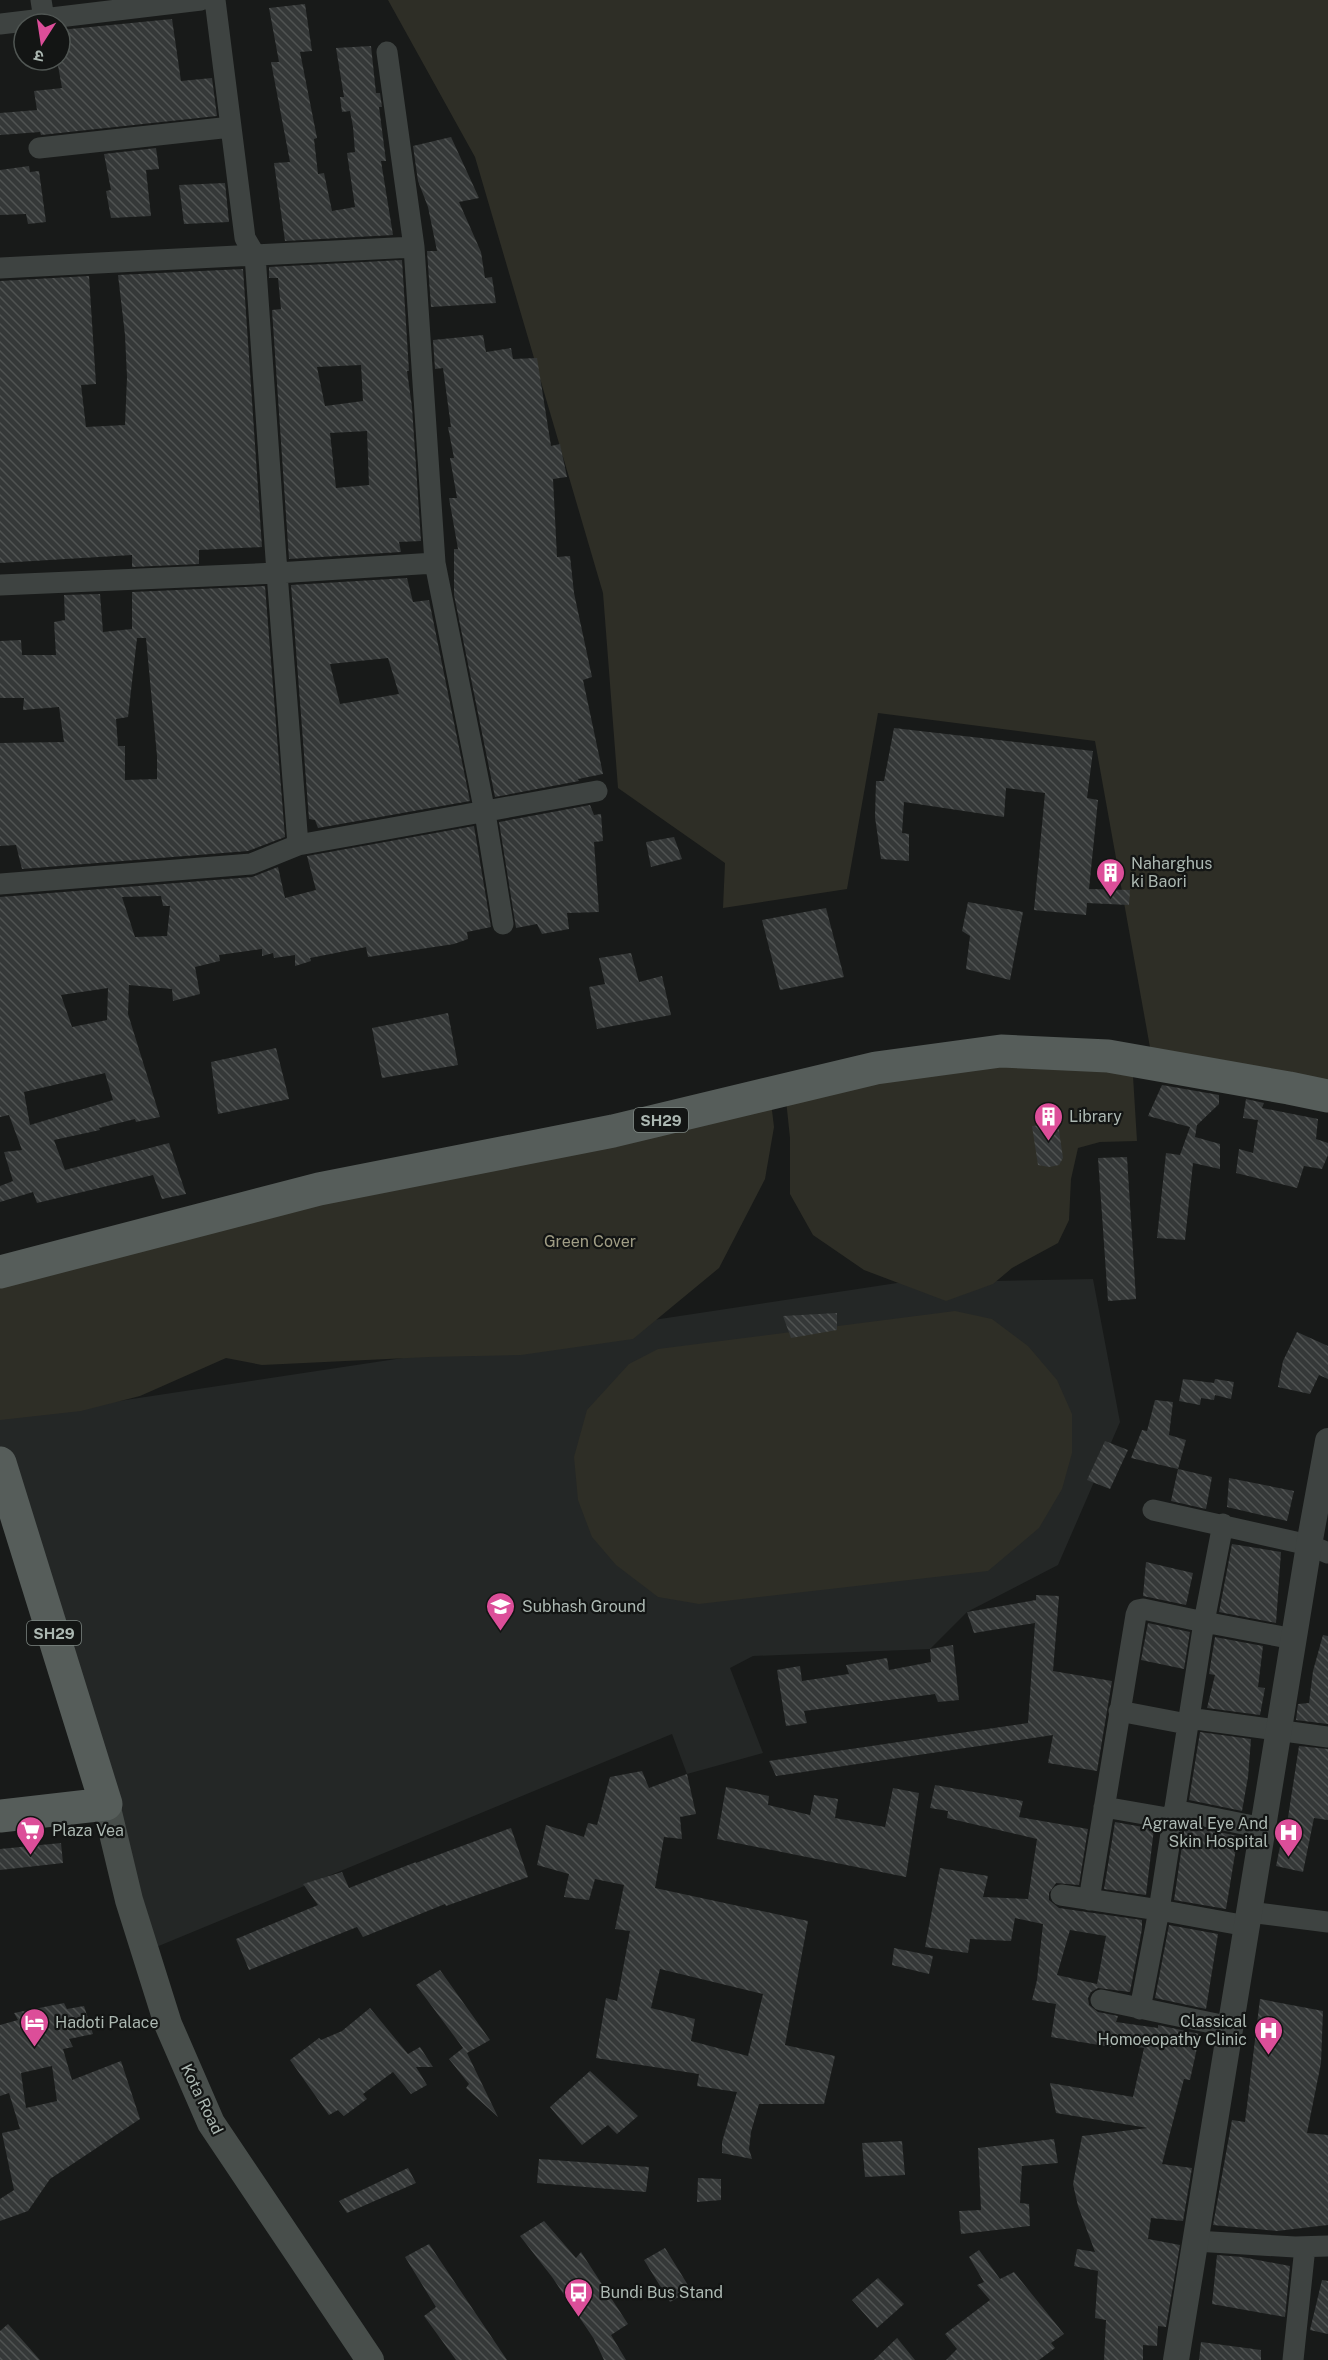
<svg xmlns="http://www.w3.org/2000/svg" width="1328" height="2360" font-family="'Public Sans','Noto Sans Devanagari',sans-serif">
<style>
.built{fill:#242726}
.green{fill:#2e2e26}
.building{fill:url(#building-back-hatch);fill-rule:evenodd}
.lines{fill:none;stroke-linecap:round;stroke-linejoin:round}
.minor{stroke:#3e4341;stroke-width:21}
.tertiary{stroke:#3e4341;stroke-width:26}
.secondary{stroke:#484e4b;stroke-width:28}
.primary{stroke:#565d5a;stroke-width:33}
.labels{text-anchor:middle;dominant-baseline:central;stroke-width:4.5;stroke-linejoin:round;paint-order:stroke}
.shield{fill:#131514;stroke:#7e8783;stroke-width:1.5}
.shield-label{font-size:15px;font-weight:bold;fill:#acb8b2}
.poi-label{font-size:16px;fill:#acb8b2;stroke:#131514;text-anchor:start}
.park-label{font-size:16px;fill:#a09d85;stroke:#131514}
.street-label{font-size:16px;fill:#acb8b2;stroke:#131514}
</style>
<defs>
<pattern id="building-back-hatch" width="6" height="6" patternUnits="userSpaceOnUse" patternTransform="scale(1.5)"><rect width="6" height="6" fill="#353838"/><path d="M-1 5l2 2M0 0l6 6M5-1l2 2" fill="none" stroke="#505352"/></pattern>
</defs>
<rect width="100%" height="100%" fill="#181a19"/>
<!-- built -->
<path class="built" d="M 1093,1279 L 1120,1422 L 1058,1565 L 967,1612 L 930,1649 L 753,1656 L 730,1668 L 763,1753 L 687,1774 L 672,1734 L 149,1950 L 0,1463 L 0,1419 L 897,1283 Z"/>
<!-- green -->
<path class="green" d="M 388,0 L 1328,0 L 1328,1097 L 1153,1064 L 1095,741 L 878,713 L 847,889 L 723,908 L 725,863 L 618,788 L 603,593 L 475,157 Z
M 1132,1060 L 1137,1141 L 1100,1142 L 1078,1148 L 1071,1179 L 1069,1220 L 1058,1243 L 1012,1268 L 993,1284 L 946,1301 L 864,1270 L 813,1235 L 790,1194 L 790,1138 L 785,1090 L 876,1068 Z
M 770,1094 L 774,1127 L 765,1179 L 719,1268 L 633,1339 L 521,1355 L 429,1357 L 262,1365 L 226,1358 L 140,1396 L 81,1411 L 0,1420 L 0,1273 Z
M 955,1311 L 992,1319 L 1028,1346 L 1057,1380 L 1072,1414 L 1072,1453 L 1062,1489 L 1039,1528 L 988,1571 L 699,1604 L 658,1597 L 616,1565 L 592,1537 L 578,1500 L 574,1457 L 587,1410 L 629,1364 L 658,1349 Z"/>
<!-- building -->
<path class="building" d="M 305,4 L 312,51 L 300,52 L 317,138 L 314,139 L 318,174 L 324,173 L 332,211 L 355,207 L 347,153 L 355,152 L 353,127 L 350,111 L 342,112 L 340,97 L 344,97 L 336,48 L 371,46 L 376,93 L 380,93 L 382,107 L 379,107 L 386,161 L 381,161 L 393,235 L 285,241 L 274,163 L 290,162 L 271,62 L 279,62 L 269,8 Z
M 172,19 L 181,81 L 212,78 L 217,116 L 41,135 L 40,132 L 0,135 L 0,113 L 37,110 L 34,91 L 62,88 L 57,60 L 60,60 L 60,30 Z
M 451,137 L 479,198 L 459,202 L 481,252 L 485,278 L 492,277 L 496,303 L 431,307 L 427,251 L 437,251 L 428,207 L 418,181 L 413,146 Z
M 156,148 L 159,169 L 146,170 L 151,216 L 111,218 L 106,191 L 111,190 L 104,154 Z
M 29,166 L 30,172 L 39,171 L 46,222 L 28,224 L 26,214 L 0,215 L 0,170 Z
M 225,183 L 229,222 L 184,224 L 179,185 Z
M 402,260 L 409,371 L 407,371 L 412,407 L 421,541 L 399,542 L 401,552 L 289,559 L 272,310 L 281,309 L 278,278 L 269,278 L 269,267 ZM 361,365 L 363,401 L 325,406 L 317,367 ZM 367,431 L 369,485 L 336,488 L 330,433 Z
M 243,269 L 262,547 L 199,550 L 199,564 L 132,567 L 132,555 L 0,563 L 0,281 L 89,276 L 96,384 L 81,385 L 86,427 L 125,425 L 127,377 L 125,335 L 118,275 Z
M 483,335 L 486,352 L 511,348 L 513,359 L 537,358 L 551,446 L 560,444 L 567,477 L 553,479 L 557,557 L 570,556 L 574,593 L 592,677 L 583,680 L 603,774 L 578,779 L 579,781 L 495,797 L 454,595 L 454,549 L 458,549 L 449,498 L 457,498 L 450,458 L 454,458 L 448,427 L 451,427 L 443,368 L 435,369 L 433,340 Z
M 407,578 L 413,602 L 429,600 L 470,801 L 318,828 L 315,820 L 309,819 L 291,585 ZM 388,658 L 399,694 L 340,704 L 330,664 Z
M 265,586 L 285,837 L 248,851 L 22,869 L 16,845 L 0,846 L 0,743 L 64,742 L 59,707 L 23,710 L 24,698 L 0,698 L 0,641 L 21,640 L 22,655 L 56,655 L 54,622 L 65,620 L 64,595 L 100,594 L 103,632 L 132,629 L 132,592 ZM 137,638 L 146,638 L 157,756 L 157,779 L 125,780 L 125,746 L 118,746 L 116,719 L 128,717 Z
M 894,728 L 1093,751 L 1087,798 L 1098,800 L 1089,889 L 1130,890 L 1129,905 L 1087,903 L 1086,915 L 1034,910 L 1045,793 L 1006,788 L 1004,817 L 904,802 L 902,833 L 909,834 L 909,861 L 881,859 L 875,817 L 876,781 L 884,781 Z
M 590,805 L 594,815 L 601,814 L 603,841 L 594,842 L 599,912 L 567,913 L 569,929 L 542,934 L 537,924 L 516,928 L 499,822 Z
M 474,826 L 491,927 L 467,932 L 468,939 L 454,944 L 368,957 L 366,947 L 310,958 L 311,961 L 295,966 L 295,955 L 274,958 L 273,953 L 262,956 L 262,949 L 219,955 L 220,961 L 195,967 L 200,994 L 173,1001 L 172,989 L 129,985 L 128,1014 L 160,1117 L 136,1122 L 135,1119 L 99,1128 L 100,1130 L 54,1140 L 65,1170 L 169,1143 L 186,1194 L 162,1199 L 153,1175 L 37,1203 L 33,1192 L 0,1202 L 0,1186 L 13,1181 L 4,1152 L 22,1150 L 9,1115 L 0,1117 L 0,897 L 252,877 L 278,867 L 285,898 L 316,890 L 307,856 ZM 161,896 L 163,906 L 170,906 L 167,936 L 135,937 L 122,897 ZM 108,988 L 107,1020 L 72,1027 L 61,995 ZM 105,1073 L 113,1100 L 30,1125 L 24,1092 Z
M 674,837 L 682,859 L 651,867 L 646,842 Z
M 968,902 L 1023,912 L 1010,980 L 966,969 L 970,936 L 962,931 Z
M 826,908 L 844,977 L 780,990 L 762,920 Z
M 631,953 L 639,982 L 662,976 L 671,1015 L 597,1029 L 589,987 L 605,984 L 599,958 Z
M 448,1013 L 458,1065 L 382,1078 L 372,1028 Z
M 276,1048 L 289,1099 L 218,1114 L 211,1062 Z
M 1162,1085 L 1219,1095 L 1219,1104 L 1197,1125 L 1195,1137 L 1220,1144 L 1220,1169 L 1193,1163 L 1185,1240 L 1157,1238 L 1166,1153 L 1180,1155 L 1190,1127 L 1148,1116 Z
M 1246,1099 L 1264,1103 L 1262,1108 L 1318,1119 L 1316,1139 L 1328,1143 L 1328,1155 L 1322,1169 L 1304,1166 L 1297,1188 L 1236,1173 L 1239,1149 L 1253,1153 L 1258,1120 L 1243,1118 Z
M 1058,1124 L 1063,1158 L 1059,1165 L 1049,1167 L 1038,1165 L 1032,1126 Z
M 1127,1157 L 1136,1299 L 1108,1301 L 1098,1158 Z
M 837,1313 L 837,1330 L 791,1338 L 783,1316 Z
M 1297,1332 L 1328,1346 L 1328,1379 L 1319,1375 L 1310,1394 L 1278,1387 L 1283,1361 Z
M 1183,1379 L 1214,1383 L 1215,1379 L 1234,1382 L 1231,1399 L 1215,1395 L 1214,1400 L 1201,1398 L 1200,1405 L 1179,1401 Z
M 1155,1400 L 1173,1402 L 1169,1435 L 1186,1440 L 1178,1469 L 1131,1458 L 1142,1430 L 1147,1431 Z
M 1105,1441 L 1128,1450 L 1110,1489 L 1087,1480 Z
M 1178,1469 L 1212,1477 L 1206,1509 L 1171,1501 Z
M 1229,1478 L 1294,1491 L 1287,1521 L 1227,1507 Z
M 1232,1544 L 1281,1552 L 1276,1623 L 1219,1612 Z
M 1146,1562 L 1193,1573 L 1186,1605 L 1143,1596 Z
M 1036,1595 L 1059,1596 L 1053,1671 L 1112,1681 L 1097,1771 L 1048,1763 L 1053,1735 L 776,1776 L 769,1761 L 1028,1723 L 1035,1623 L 974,1633 L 967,1612 L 1036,1600 Z
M 1148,1623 L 1190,1632 L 1184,1669 L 1141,1660 Z
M 1323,1635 L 1328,1636 L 1328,1724 L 1296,1720 L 1298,1704 L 1309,1703 L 1313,1671 Z
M 1215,1637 L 1263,1646 L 1258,1687 L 1265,1688 L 1260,1715 L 1207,1708 L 1215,1675 L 1209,1674 Z
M 953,1645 L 959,1700 L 938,1702 L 935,1694 L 804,1711 L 807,1723 L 786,1726 L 777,1670 L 800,1666 L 802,1681 L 849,1674 L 846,1665 L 887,1658 L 889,1670 L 931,1662 L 930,1649 Z
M 1200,1732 L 1251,1739 L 1248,1777 L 1242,1811 L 1189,1800 Z
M 1299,1746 L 1328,1749 L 1328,1820 L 1314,1818 L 1303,1872 L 1276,1866 L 1282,1837 L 1285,1837 Z
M 642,1771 L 649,1788 L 687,1774 L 696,1814 L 680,1817 L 682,1839 L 664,1837 L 655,1888 L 808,1921 L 785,2045 L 835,2056 L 824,2104 L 759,2104 L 751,2132 L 749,2149 L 752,2159 L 722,2153 L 722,2142 L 737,2092 L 697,2086 L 699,2074 L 596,2058 L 606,1998 L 617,2001 L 630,1931 L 615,1929 L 624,1885 L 595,1879 L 589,1900 L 564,1897 L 569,1874 L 537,1865 L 546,1825 L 584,1837 L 588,1823 L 597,1825 L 610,1777 ZM 660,1969 L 763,1994 L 748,2056 L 691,2041 L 695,2019 L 651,2008 Z
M 935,1785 L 1023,1801 L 1019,1817 L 1088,1829 L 1079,1885 L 1056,1883 L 1049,1893 L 1049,1900 L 1059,1908 L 1142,1920 L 1142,1929 L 1130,1992 L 1098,1988 L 1091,1992 L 1088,1998 L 1089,2005 L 1098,2012 L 1118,2016 L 1116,2022 L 1158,2028 L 1158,2025 L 1200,2034 L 1190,2080 L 1184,2079 L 1162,2164 L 1192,2168 L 1183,2221 L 1151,2218 L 1148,2239 L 1180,2245 L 1166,2327 L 1158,2326 L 1157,2346 L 1143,2345 L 1143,2360 L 1104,2360 L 1106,2320 L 1095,2318 L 1098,2271 L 1074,2266 L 1077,2249 L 1095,2252 L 1078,2206 L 1073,2184 L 1082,2136 L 1148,2128 L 1056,2113 L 1050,2083 L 1133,2097 L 1144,2048 L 1111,2043 L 1111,2047 L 1051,2037 L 1056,2004 L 1032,2000 L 1037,1980 L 1043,1924 L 1015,1918 L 1011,1941 L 970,1939 L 968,1953 L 925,1947 L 940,1868 L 988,1876 L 983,1897 L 1028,1899 L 1037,1839 L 947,1818 L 948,1811 L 930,1808 ZM 1070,1930 L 1106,1936 L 1097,1984 L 1057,1975 Z
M 726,1787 L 769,1796 L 768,1805 L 810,1815 L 814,1795 L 838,1799 L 835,1818 L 885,1827 L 893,1788 L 919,1793 L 906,1877 L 717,1839 Z
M 1115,1822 L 1154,1829 L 1146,1895 L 1104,1889 Z
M 1185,1825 L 1238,1836 L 1226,1909 L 1174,1900 Z
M 511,1828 L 528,1877 L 446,1906 L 445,1904 L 363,1937 L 357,1927 L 249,1970 L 236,1939 L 318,1905 L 303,1884 L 342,1872 L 349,1888 L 416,1862 L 416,1863 Z
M 61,1843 L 63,1863 L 0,1870 L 0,1849 Z
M 1169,1925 L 1218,1934 L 1206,2009 L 1155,1998 Z
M 894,1948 L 933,1956 L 929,1974 L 892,1965 Z
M 440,1970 L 490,2040 L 467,2053 L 498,2117 L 466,2088 L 469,2084 L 449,2059 L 463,2048 L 416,1985 Z
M 1260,1999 L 1323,2011 L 1321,2063 L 1307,2133 L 1328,2135 L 1328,2225 L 1277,2231 L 1213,2225 L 1232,2120 L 1245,2122 Z
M 64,2003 L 67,2009 L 84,2006 L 93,2034 L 69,2039 L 73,2047 L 63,2049 L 72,2080 L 121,2061 L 140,2119 L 50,2179 L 28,2211 L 0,2221 L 0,2199 L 14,2190 L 2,2133 L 20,2129 L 9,2093 L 0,2096 L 0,2025 L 18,2020 L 14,2013 ZM 52,2066 L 57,2101 L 26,2108 L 21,2073 Z
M 370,2008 L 408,2054 L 420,2047 L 433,2067 L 416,2067 L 427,2085 L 411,2094 L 393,2072 L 363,2094 L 367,2099 L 344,2116 L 338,2110 L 329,2115 L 290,2060 L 319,2038 L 321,2040 L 342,2031 Z
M 590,2071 L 638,2116 L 617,2134 L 608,2125 L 582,2145 L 550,2107 Z
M 1054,2139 L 1058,2163 L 1022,2166 L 1020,2203 L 1029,2204 L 1030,2226 L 961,2234 L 959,2211 L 981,2210 L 978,2148 Z
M 902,2141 L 905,2175 L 865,2177 L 862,2143 Z
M 539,2159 L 649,2167 L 646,2192 L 537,2183 Z
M 408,2168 L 416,2183 L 347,2213 L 339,2201 Z
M 698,2178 L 721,2179 L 721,2200 L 697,2202 Z
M 544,2221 L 576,2258 L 581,2252 L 628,2324 L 611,2335 L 626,2360 L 604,2360 L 594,2339 L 552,2277 L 520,2236 Z
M 429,2244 L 507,2360 L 456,2360 L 424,2316 L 436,2307 L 405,2257 Z
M 665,2248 L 691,2290 L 670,2302 L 644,2260 Z
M 979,2250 L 1000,2279 L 1014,2272 L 1064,2334 L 1051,2343 L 1055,2348 L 1039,2360 L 946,2360 L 957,2349 L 945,2334 L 990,2300 L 977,2285 L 984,2282 L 969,2257 Z
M 1217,2255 L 1242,2257 L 1290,2266 L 1285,2317 L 1212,2304 Z
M 878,2278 L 904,2304 L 877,2328 L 852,2300 Z
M 1322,2280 L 1328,2281 L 1328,2334 L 1310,2330 Z
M 8,2324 L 40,2360 L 0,2360 L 0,2331 Z
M 897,2338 L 915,2360 L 874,2360 Z
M 1201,2342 L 1261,2350 L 1261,2360 L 1199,2360 Z"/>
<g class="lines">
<!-- minor -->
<path class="minor" d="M 41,0 L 44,19
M 215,0 L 245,238 L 255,255 L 277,573 L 298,845
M 0,24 L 201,0
M 387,52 L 414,247 L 435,563 L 485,813 L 503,924
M 39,148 L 231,127
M 0,268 L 414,247
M 0,585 L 277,573 L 435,563
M 0,884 L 251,864 L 298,845 L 597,791
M 1153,1510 L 1309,1545 L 1328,1553
M 1119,1711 L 1187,1724
M 1188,1718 L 1328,1737
M 1104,1807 L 1173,1819
M 1174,1810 L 1263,1828
M 1061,1895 L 1159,1910 L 1140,2009
M 1089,1900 L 1136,1615 L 1138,1610 L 1143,1609 L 1204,1622 L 1223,1524
M 1249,1912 L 1328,1922
M 1247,1926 L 1159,1910 L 1204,1622 L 1294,1639
M 1101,2000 L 1231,2027
M 1195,2241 L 1295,2247 L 1328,2246
M 1293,2360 L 1305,2247"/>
<!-- tertiary -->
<path class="tertiary" d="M 1176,2360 L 1309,1545 L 1328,1441"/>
<!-- secondary -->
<path class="secondary" d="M 106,1804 L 129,1900 L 168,2024 L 211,2123 L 370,2360"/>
<!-- primary -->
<path class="primary" d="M 0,1272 L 319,1189 L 613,1131 L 876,1068 L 1001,1051 L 1108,1056 L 1289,1088 L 1328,1096
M 0,1463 L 106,1804 L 0,1816"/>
</g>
<!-- icons -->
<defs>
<symbol id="building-pin" viewBox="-11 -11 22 30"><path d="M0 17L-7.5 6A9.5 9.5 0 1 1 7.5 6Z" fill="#dc4e99" stroke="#131514"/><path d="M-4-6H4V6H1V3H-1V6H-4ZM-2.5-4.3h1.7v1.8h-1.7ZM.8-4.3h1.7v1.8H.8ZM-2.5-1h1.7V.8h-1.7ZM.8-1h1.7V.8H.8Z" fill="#fff"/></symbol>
<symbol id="university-pin" viewBox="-11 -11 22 30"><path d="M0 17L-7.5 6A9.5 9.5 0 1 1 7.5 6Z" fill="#dc4e99" stroke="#131514"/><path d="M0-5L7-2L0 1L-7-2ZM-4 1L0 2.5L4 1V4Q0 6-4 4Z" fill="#fff"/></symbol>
<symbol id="supermarket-pin" viewBox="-11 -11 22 30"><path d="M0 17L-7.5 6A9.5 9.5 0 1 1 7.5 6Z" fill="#dc4e99" stroke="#131514"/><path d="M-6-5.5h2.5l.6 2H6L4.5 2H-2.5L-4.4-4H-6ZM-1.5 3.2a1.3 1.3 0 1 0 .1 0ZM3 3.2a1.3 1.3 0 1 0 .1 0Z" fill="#fff"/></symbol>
<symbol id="hospital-pin" viewBox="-11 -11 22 30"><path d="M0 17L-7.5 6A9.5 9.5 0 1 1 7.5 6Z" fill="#dc4e99" stroke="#131514"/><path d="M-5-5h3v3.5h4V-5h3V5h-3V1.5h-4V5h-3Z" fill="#fff"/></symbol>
<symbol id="hotel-pin" viewBox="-11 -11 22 30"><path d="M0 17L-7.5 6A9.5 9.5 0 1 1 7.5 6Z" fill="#dc4e99" stroke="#131514"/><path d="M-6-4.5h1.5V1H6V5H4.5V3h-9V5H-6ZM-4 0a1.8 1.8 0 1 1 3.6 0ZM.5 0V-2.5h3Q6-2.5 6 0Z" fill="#fff"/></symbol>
<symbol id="bus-pin" viewBox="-11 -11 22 30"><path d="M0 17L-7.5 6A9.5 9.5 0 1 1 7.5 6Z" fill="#dc4e99" stroke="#131514"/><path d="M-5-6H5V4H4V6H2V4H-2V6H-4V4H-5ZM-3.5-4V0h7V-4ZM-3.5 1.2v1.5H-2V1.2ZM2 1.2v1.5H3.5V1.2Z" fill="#fff"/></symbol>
</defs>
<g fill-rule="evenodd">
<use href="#building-pin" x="1094" y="856" width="33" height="45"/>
<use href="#building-pin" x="1032" y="1100" width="33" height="45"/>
<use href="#university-pin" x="484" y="1590" width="33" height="45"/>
<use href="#supermarket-pin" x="14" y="1814" width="33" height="45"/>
<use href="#hospital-pin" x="1272" y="1816" width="33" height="45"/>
<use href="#hotel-pin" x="18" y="2006" width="33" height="45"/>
<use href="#hospital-pin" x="1252" y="2014" width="33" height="45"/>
<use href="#bus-pin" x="562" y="2276" width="33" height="45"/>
</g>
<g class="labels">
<!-- shield labels -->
<g class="shield">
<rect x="634" y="1108" width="54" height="24" rx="4.5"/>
<rect x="27" y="1621" width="54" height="24" rx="4.5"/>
</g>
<g class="shield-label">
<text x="661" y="1120">SH29</text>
<text x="54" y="1633">SH29</text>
</g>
<!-- poi labels -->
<g class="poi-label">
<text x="1131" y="863">Naharghus<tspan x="1131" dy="18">ki Baori</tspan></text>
<text x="1069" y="1116">Library</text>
<text x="522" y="1606">Subhash Ground</text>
<text x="1268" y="1823" text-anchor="end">Agrawal Eye And<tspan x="1268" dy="18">Skin Hospital</tspan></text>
<text x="52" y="1830">Plaza Vea</text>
<text x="1247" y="2021" text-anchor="end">Classical<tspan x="1247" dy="18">Homoeopathy Clinic</tspan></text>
<text x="55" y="2022">Hadoti Palace</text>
<text x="600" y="2292">Bundi Bus Stand</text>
</g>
<!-- park labels -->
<g class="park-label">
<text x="590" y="1241">Green Cover</text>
</g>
<!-- street labels -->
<g class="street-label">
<text transform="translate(202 2099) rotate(64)">Kota Road</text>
</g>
</g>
<!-- north arrow -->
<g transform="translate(42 42) rotate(192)"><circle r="28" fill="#131514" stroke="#505653" stroke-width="1.5"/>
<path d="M0-4.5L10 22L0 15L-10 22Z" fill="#dc4e99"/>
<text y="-9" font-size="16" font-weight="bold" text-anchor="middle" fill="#acb8b2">उ</text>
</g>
</svg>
